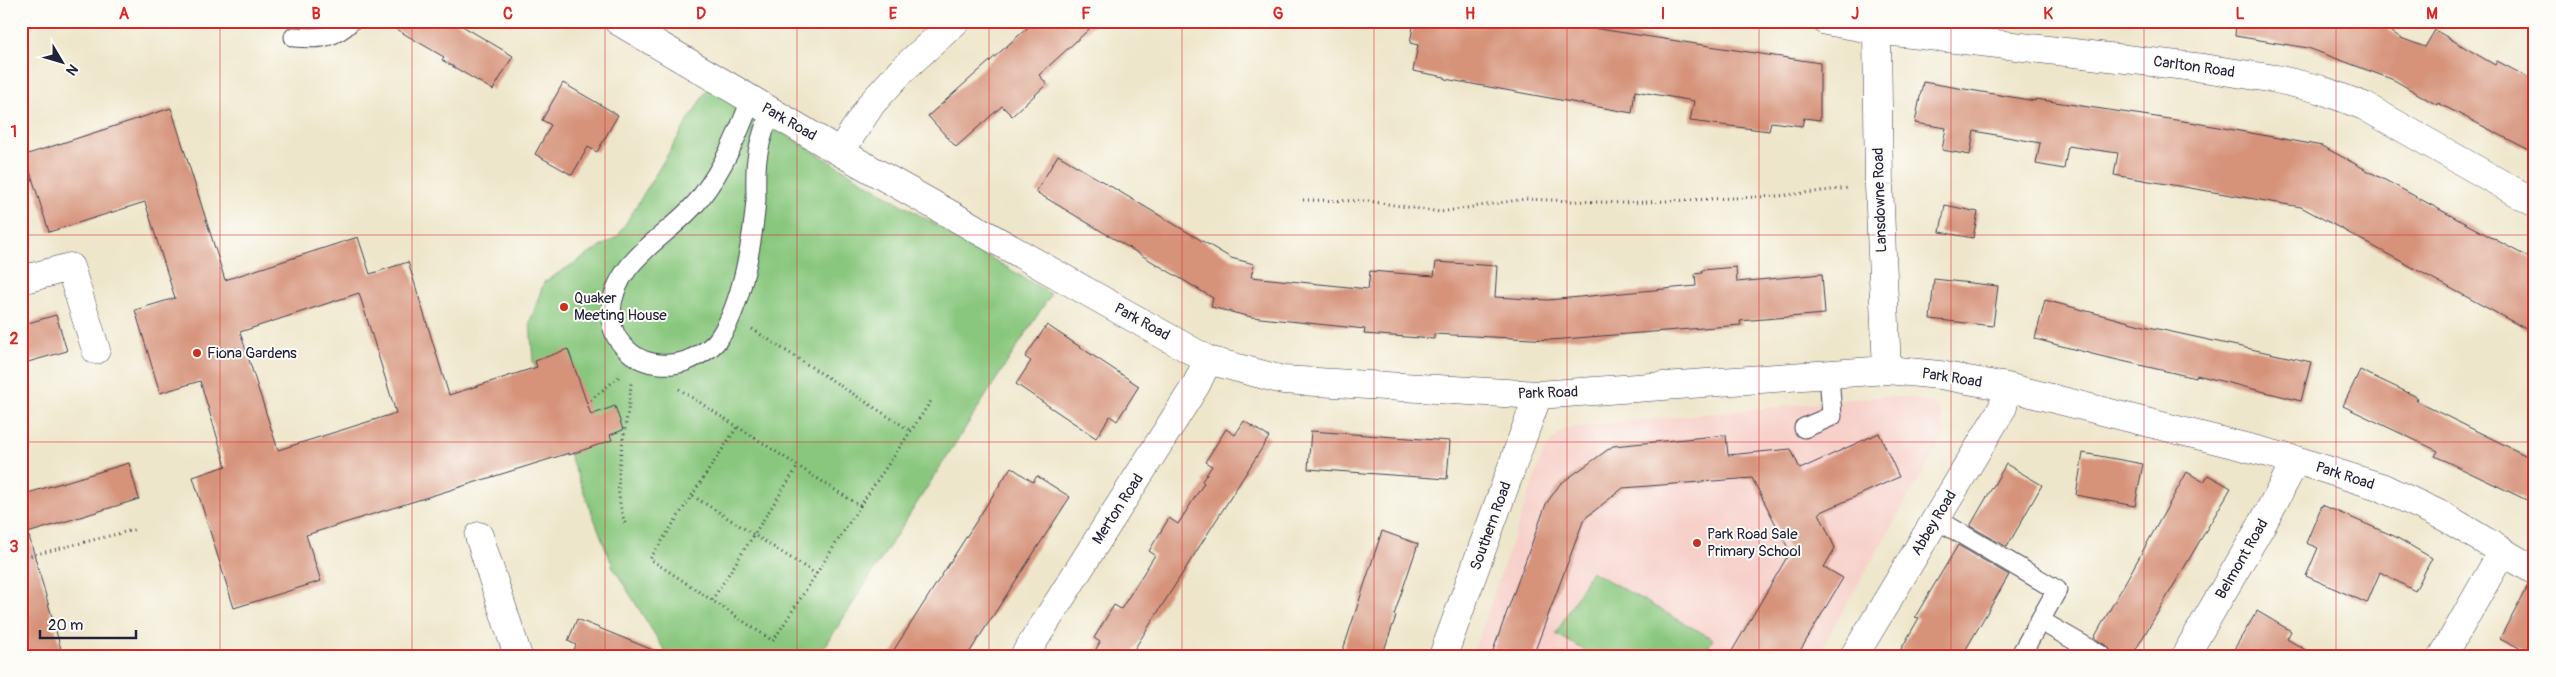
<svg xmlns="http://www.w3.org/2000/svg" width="2556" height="677" font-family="Pangolin,sans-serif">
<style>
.built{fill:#f7d0ca}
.green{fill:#89c77e;stroke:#56745c}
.building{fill:#d6937a;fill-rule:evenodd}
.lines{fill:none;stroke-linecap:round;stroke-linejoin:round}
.service-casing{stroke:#413f50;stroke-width:21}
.minor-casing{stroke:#413f50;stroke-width:29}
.path{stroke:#413f50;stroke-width:3;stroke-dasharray:1 4;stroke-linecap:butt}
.service{stroke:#fff;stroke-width:19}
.minor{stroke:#fff;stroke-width:28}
.grid{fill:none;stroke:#d62828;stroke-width:1;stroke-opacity:0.55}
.poi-dot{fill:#c8321e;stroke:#fdfcf7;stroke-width:2}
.labels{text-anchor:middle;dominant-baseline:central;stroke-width:4;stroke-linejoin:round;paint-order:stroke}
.street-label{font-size:15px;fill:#22223b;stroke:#fdfcf7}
.poi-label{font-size:15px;fill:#22223b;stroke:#fdfcf7;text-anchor:start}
.neatline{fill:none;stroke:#d62828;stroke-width:2}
.grid-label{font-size:16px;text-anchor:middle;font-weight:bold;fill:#d62828}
</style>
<rect width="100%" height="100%" fill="#fdfcf7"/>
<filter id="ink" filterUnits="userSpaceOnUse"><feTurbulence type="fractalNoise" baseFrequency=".02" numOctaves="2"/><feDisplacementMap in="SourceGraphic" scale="10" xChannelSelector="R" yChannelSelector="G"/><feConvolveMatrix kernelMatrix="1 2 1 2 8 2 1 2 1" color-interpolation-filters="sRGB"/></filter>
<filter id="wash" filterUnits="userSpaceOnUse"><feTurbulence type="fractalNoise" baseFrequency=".0096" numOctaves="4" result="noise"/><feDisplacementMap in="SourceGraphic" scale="20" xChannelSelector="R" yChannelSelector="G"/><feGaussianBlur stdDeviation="1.12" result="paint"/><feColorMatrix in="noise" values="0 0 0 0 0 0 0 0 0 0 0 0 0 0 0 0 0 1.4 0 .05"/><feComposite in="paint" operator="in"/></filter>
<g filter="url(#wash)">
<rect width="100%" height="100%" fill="#eee6ca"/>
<!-- built -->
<path class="built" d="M 1883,396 L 1913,398 L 1934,404 L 1942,415 L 1944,436 L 1817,656 L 1472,656 L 1542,456 L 1547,447 L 1561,431 L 1575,427 Z"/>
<!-- green -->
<path class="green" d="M 708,88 L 1051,294 L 819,656 L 668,656 L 613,567 L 533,361 L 530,322 L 544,282 L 618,236 Z
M 1591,571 L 1713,639 L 1703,656 L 1595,656 L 1556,634 Z"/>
<g id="blocks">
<!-- building -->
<path class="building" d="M 382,21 L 454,21 L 513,56 L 493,90 L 442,60 L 444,57 Z
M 1035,21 L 1098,21 L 1039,75 L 1047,84 L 1012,116 L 1002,106 L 956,147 L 928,116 Z
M 1414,21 L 1547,21 L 1820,63 L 1820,120 L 1804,118 L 1802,126 L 1771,122 L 1769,131 L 1690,121 L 1694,101 L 1635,91 L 1632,113 L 1445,79 L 1445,77 L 1413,71 L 1418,45 L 1410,43 Z
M 2236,21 L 2375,21 L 2401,38 L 2425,47 L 2435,30 L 2495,65 L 2497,61 L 2535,81 L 2535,153 L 2438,103 L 2437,105 L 2394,80 L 2308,48 L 2235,36 Z
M 1923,82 L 2035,101 L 2035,99 L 2196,123 L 2322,146 L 2535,261 L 2535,334 L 2301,207 L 2114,175 L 2118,153 L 2068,146 L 2064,169 L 2036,164 L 2040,143 L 1974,131 L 1970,155 L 1942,150 L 1946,128 L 1915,123 Z
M 563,83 L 618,115 L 597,152 L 588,147 L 572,175 L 535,154 L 551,125 L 542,120 Z
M 171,108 L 225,280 L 358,237 L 370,274 L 408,262 L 449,395 L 537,367 L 535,361 L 568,349 L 591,415 L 615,406 L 623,430 L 610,435 L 612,440 L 569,455 L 569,453 L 306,535 L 321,581 L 234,608 L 193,477 L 226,466 L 200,381 L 160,393 L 135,310 L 175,298 L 145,202 L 49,232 L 25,155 ZM 359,293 L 396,413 L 278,450 L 240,332 Z
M 1058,155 L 1231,258 L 1254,264 L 1251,277 L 1368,289 L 1370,271 L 1434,276 L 1436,262 L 1497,266 L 1495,297 L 1548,300 L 1696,286 L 1695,274 L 1702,273 L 1702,270 L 1736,267 L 1737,282 L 1822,274 L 1825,314 L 1740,321 L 1741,325 L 1551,340 L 1434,334 L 1434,339 L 1364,334 L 1365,329 L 1251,317 L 1211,307 L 1213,298 L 1036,192 Z
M 1945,205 L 1978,212 L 1973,238 L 1940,232 Z
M 1934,279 L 1998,286 L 1993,326 L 1930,319 Z
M 2045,300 L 2144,326 L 2311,362 L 2301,401 L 2197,375 L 2196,378 L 2096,355 L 2035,339 Z
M 56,315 L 67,351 L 21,364 L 21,325 Z
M 1047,325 L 1139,386 L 1117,421 L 1110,416 L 1096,438 L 1016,384 L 1031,361 L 1025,357 Z
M 2360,370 L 2417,397 L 2416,401 L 2535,460 L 2535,504 L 2435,456 L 2438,451 L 2343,406 Z
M 1244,421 L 1269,437 L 1130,656 L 1092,656 L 1100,642 L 1094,638 L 1114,605 L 1121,609 L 1155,555 L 1149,551 L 1169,518 L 1178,524 L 1204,483 L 1202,481 L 1212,466 L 1205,462 L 1226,429 L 1235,435 Z
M 1311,431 L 1450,441 L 1447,479 L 1308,469 Z
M 1879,433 L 1899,477 L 1819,513 L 1835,548 L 1824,567 L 1843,578 L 1797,656 L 1729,656 L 1790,552 L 1752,478 L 1623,488 L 1584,519 L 1533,656 L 1491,656 L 1546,504 L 1560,484 L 1613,446 L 1726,435 L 1728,455 L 1791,449 L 1800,469 Z
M 2083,453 L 2143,464 L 2135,506 L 2076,495 Z
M 129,463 L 139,499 L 21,535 L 21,495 Z
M 2006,464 L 2042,485 L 2007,547 L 1970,526 Z
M 1011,467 L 1033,482 L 1037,476 L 1070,497 L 967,656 L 890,656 Z
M 2187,472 L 2204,482 L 2208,475 L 2231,488 L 2132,656 L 2113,656 L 2108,647 L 2094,638 Z
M 2322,505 L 2394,536 L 2432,558 L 2415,591 L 2380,572 L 2367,603 L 2306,576 L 2318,548 L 2306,543 Z
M 1382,531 L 1418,544 L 1394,615 L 1396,616 L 1382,656 L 1341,656 Z
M 29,536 L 63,656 L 21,656 L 21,537 Z
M 1958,545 L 2009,575 L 1962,656 L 1897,656 L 1919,618 L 1915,617 Z
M 2528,585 L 2535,587 L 2535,656 L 2500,638 Z
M 2257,611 L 2291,631 L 2287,639 L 2316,656 L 2230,656 Z
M 577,619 L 665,655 L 665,656 L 571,656 L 576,645 L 568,641 Z"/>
</g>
</g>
<g filter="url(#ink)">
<use href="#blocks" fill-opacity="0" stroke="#413f50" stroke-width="1"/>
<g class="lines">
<defs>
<path id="service" d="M 294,37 C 317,39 334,39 351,21
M 751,100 C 738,134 724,167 701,197 C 673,235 613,258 611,313 C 611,331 617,342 632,354 C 646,365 669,367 686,361 C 698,356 712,349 719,338 C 742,306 753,238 756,200 C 756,186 755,172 757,159 C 759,142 765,127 770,112
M 1804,428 L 1832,416 L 1829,374
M 1936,519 L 2057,590 L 2020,656
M 2041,621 L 2102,656"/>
<path id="minor" d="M 618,21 L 840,152 L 1208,360 L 1283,380 L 1538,395 L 1887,370 L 1940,375 L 2007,387 L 2296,460 L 2381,487 L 2445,517 L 2535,571
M 1826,21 L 1877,30 L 2203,68 L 2276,79 L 2319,89 L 2364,106 L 2535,203
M 1877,30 L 1879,185 L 1887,370
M 840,152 L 872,103 L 903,69 L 956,21
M 21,280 L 70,267 L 96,350
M 479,536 L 518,656
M 1024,656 L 1196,385 L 1208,360
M 1443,656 L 1538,395
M 1854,656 L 2003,407 L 2007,387
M 2185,656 L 2264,521 L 2296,460
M 2443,656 L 2502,552"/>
</defs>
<!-- service casing -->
<use href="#service" class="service-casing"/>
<!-- minor casing -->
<use href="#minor" class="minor-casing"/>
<!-- path -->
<path class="path" d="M 1303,200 L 1368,201 L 1440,212 L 1525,199 L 1623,203 L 1778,196 L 1849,188
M 752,329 L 911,431
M 679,389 L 860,506 L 773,641 L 650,559 L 737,427
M 587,403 L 620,376
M 693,496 L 816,574
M 860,506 L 931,401
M 625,523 C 608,476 629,430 631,382
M 21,558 L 137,529
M 712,600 L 798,466"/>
<!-- service -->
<use href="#service" class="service"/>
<!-- minor -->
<use href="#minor" class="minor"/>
</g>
</g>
<!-- grid -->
<path class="grid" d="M 220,21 L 220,656M 412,21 L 412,656M 605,21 L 605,656M 797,21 L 797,656M 989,21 L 989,656M 1182,21 L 1182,656M 1374,21 L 1374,656M 1567,21 L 1567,656M 1759,21 L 1759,656M 1951,21 L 1951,656M 2144,21 L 2144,656M 2336,21 L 2336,656M 21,235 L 2535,235M 21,442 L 2535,442"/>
<!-- markers -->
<g class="poi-dot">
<circle cx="564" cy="307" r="5"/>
<circle cx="197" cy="353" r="5"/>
<circle cx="1697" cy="543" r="5"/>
</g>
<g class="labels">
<!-- street labels -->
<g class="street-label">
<text transform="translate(2194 67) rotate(8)">Carlton Road</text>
<text transform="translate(789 122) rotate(30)">Park Road</text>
<text transform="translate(1880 200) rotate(-92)">Lansdowne Road</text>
<text transform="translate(1142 322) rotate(29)">Park Road</text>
<text transform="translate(1952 378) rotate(9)">Park Road</text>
<text transform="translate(1548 393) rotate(-2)">Park Road</text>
<text transform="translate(2345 476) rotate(18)">Park Road</text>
<text transform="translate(1118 509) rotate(-57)">Merton Road</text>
<text transform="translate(1934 523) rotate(-59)">Abbey Road</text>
<text transform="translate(1491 526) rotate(-70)">Southern Road</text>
<text transform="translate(2242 559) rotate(-60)">Belmont Road</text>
</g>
<!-- poi labels -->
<g class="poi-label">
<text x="574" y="298">Quaker<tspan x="574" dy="17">Meeting House</tspan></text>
<text x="207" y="353">Fiona Gardens</text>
<text x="1707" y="534">Park Road Sale<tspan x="1707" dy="17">Primary School</tspan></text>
</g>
</g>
<!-- margin -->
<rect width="2556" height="677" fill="none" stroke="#fdfcf7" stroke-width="55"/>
<!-- north arrow -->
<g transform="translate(62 62) rotate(128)" stroke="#fdfcf7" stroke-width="4" paint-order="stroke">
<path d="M0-4L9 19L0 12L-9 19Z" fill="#22223b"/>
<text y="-8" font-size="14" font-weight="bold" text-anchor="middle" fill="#22223b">N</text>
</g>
<!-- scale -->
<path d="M40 630v8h96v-8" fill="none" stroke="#22223b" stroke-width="2.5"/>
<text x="48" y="630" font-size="15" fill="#22223b" stroke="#fdfcf7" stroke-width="4" paint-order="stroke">20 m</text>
<rect x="28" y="28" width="2500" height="622" class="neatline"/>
<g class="grid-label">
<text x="124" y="19">A</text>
<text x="316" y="19">B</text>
<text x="508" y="19">C</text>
<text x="701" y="19">D</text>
<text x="893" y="19">E</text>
<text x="1086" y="19">F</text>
<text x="1278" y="19">G</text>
<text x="1470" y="19">H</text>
<text x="1663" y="19">I</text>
<text x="1855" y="19">J</text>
<text x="2048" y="19">K</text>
<text x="2240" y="19">L</text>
<text x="2432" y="19">M</text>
<text x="14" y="137">1</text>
<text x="14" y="344">2</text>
<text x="14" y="552">3</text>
</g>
</svg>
